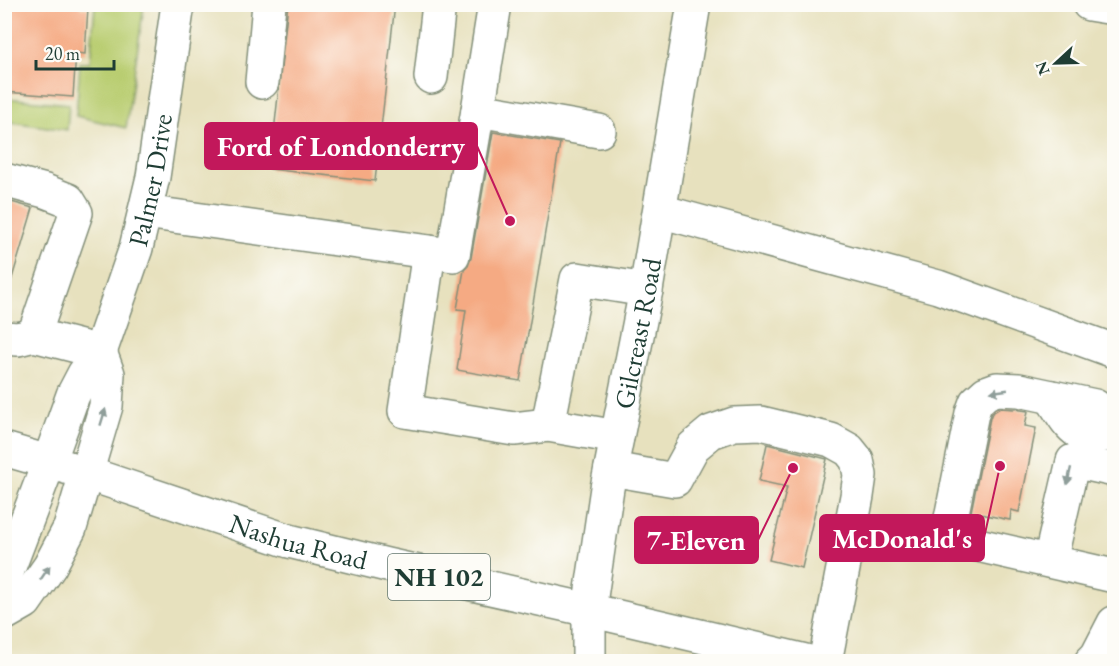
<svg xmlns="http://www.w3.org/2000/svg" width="1119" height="666" font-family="'EB Garamond',serif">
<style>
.green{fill:#b9cd71;stroke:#6c8552;stroke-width:1.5}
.building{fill:#f5aa83}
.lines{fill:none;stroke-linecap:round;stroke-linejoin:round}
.minor-casing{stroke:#838f79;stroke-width:36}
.major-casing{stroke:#838f79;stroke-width:36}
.minor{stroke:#fff;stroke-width:33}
.major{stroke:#fff;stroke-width:33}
.oneway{fill:#8f9e9a}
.labels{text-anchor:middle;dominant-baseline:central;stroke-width:6;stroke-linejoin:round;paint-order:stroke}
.shield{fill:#fdfcf7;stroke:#62766e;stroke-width:1.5}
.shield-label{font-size:26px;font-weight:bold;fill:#1f3d34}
.street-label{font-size:27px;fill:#1f3d34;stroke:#fdfcf7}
.leader{fill:none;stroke:#c2185b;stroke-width:2}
.callout-dot{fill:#c2185b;stroke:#fdfcf7;stroke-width:2}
.callout{fill:#c2185b;stroke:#c2185b;stroke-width:2}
.callout-label{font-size:28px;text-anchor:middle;font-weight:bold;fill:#fff}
</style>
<rect width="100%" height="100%" fill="#fdfcf7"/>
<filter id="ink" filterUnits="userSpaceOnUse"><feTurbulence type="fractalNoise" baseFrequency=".0167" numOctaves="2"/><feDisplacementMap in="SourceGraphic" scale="12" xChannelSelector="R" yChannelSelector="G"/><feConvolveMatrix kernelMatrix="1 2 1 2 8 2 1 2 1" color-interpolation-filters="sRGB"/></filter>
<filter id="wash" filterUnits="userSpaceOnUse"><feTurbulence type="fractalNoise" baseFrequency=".008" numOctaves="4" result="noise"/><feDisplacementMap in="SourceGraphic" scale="24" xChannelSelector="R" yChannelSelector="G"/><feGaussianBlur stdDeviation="1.35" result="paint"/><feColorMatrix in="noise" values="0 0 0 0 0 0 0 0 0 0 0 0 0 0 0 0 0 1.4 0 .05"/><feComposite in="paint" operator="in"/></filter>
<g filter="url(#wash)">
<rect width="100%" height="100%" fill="#e7e1be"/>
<!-- green -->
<path class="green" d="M 95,5 L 144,5 L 126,128 L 76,116 L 80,63 L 90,63 Z
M 4,98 L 69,104 L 67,130 L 5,121 Z"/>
<g id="blocks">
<!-- building -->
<path class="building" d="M 4,4 L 80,4 L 80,8 L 88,8 L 85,54 L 76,53 L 73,97 L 4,92 Z
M 288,4 L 395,4 L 375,181 L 270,169 Z
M 493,132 L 560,143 L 520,381 L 457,370 L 466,310 L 457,309 L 464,270 L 468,266 L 471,258 Z
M 4,200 L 33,208 L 10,285 L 4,284 Z
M 1000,408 L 1014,409 L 1028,411 L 1025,426 L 1036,428 L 1019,512 L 1011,510 L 1010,520 L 971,512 L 990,418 L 992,413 Z
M 767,444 L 827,459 L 802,568 L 769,560 L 787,487 L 759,481 Z"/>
</g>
</g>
<g filter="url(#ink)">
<use href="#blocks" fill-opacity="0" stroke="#838f79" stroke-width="1.5"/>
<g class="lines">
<defs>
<g id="minor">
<path d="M 1089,4 L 1114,8"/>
<path d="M 431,77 L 439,4"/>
<path d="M 262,82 L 269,4"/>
<path d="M 478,110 L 495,4"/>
<path d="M 4,180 L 45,191 L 68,200 L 76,213 L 34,335"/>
<path d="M 660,211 L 938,287 L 1114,351"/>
<path d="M 145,212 L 429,252 L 405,411 L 514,429 L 548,425 L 617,437"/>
<path d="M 429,252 L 453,255 L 478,110 L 599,131"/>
<path d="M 4,338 L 18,339 L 34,335 L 100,352"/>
<path d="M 1051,397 C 1070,426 1076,443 1114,433"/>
<path d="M 1114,419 L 1095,406 L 1019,390 L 997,389 L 986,393 L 976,402 L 972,413 L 947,538 L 1114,576"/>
<path d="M 548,425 L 577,279 L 646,290"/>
<path d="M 611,469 L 675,480 L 693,447 L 711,432 L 734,424 L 761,423 L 831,440 L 849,450 L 857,460 L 860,475 L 857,496 L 825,662"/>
<path d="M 1050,561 L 1073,461 L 1114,470"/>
<path id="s1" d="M 4,580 L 49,462 L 73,395 L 84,374 L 100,352 L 136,248 L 153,177 L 178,4"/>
<path d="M 4,614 L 25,602 L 50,566 L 70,528 L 106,406 L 108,374 L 100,352"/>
<path id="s2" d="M 589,662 L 589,610 L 607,488 L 646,290 L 694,4"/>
<path d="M 1091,662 L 1097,656 L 1114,623"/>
</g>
<g id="major">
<path id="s3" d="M 4,449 L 86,473 L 289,541 L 387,565 L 589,610 L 810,662"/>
</g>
</defs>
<!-- minor casing -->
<use href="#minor" class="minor-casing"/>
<!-- major casing -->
<use href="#major" class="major-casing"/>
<!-- minor -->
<use href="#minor" class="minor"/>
<!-- major -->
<use href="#major" class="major"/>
</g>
<!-- one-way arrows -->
<defs><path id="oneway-solid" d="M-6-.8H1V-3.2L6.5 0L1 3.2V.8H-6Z" transform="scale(1.5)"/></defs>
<g class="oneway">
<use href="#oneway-solid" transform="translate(999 391) rotate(172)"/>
<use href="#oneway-solid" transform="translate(103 417) rotate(-73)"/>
<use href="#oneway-solid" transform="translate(1069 476) rotate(103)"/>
<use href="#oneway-solid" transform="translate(45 573) rotate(-56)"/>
</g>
</g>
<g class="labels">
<!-- shield labels -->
<rect class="shield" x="388" y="554" width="102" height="46" rx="4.5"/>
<g class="shield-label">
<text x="439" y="577">NH 102</text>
</g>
<!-- street labels -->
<g class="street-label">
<text stroke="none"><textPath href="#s1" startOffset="428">Palmer Drive</textPath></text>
<text stroke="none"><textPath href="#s2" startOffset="333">Gilcreast Road</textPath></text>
<text stroke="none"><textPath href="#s3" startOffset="309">Nashua Road</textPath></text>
</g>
</g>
<!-- callouts -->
<path class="leader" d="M510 221L477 146M1000 466L984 538M793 468L758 540"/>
<g class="callout-dot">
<circle cx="510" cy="221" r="6"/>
<circle cx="1000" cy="466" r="6"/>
<circle cx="793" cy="468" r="6"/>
</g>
<g class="callout">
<rect x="205" y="123" width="272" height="46" rx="6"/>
<rect x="820" y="515" width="164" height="46" rx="6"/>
<rect x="635" y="517" width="123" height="46" rx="6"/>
</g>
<g class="callout-label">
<text x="341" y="156">Ford of Londonderry</text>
<text x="902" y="548">McDonald's</text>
<text x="696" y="550">7-Eleven</text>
</g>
<!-- margin -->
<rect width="1119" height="666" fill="none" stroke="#fdfcf7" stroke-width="24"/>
<!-- north arrow -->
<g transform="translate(1056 63) rotate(248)" stroke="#fdfcf7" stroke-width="4.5" paint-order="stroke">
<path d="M0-4.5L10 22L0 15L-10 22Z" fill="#1f3d34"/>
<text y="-9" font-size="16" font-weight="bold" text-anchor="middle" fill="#1f3d34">N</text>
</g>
<!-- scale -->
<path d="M36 60v9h78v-9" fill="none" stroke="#1f3d34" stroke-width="3"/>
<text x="45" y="60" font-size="18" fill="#1f3d34" stroke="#fdfcf7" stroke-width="4.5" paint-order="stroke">20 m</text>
</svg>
